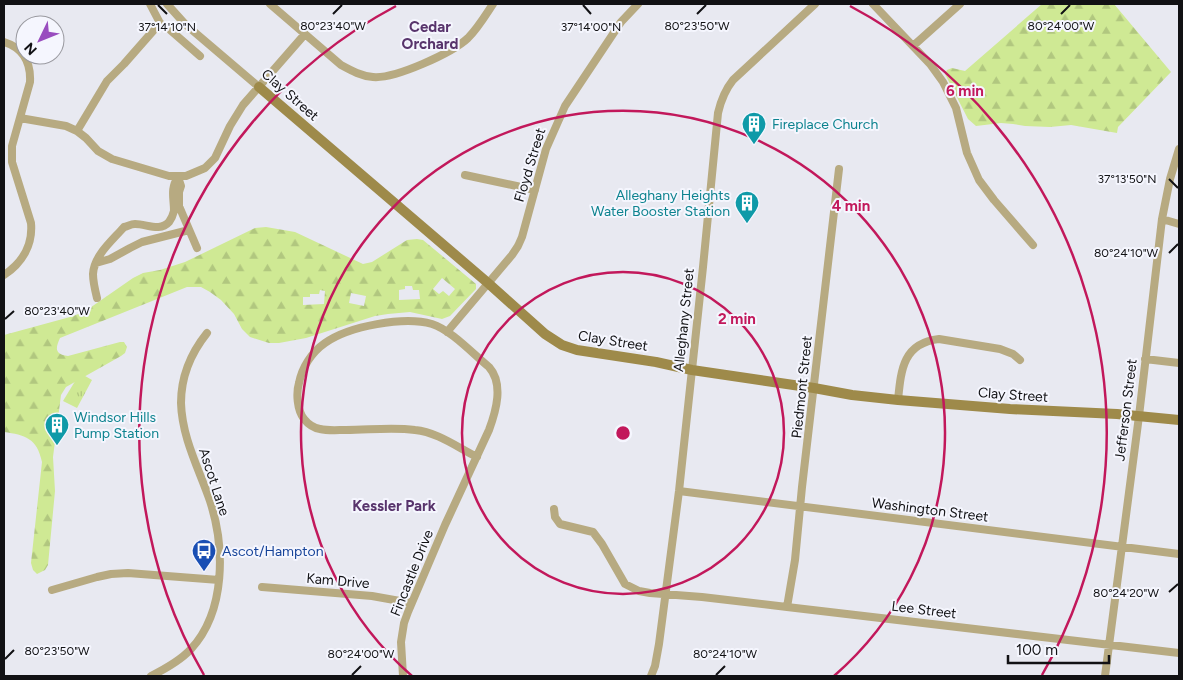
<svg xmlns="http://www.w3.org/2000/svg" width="1183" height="680" font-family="Figtree,sans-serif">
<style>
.grass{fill:url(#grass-tufts)}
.forest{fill:url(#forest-firs);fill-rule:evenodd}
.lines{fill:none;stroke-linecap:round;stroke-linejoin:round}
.street{stroke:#b7aa81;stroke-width:8}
.secondary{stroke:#9e8a4a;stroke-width:10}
.ticks{fill:none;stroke:#111114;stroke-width:2}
.ring{fill:none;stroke:#c2185b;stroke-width:2.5}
.labels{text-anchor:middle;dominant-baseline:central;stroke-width:4;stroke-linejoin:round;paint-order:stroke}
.street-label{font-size:14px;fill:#111114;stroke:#f5f6fe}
.culture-label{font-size:14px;fill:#0d838f;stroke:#f5f6fe;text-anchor:start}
.transit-label{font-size:14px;fill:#164399;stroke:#f5f6fe;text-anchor:start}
.neighbourhood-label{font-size:15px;font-weight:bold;fill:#58346c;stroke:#f5f6fe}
.ticks-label{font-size:12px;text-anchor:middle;fill:#111114;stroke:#f5f6fe;stroke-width:4;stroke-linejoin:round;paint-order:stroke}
.centre{fill:#c2185b;stroke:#f5f6fe;stroke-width:2.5}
.ring-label{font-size:15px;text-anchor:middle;font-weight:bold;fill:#c2185b;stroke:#f5f6fe;stroke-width:4;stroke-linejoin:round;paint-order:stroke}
</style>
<defs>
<pattern id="grass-tufts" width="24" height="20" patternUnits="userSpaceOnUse" patternTransform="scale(1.25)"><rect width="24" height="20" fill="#cfe994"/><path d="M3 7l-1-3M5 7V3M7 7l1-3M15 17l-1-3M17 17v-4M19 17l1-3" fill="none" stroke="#b1c77f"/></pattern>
<pattern id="forest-firs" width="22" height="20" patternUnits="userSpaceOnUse" patternTransform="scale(1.25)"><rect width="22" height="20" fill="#cfe994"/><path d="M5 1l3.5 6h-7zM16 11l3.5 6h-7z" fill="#b1c77f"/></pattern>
</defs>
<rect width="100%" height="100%" fill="#e8e9f1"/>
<!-- grass -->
<path class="grass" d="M 80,373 L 92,380 L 77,408 L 63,401 Z"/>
<!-- forest -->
<path class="forest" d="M 1042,4 L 1114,4 L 1171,72 L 1118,127 L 1117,133 L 1071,125 L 1050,127 L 1025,126 L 1013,124 L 1001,123 L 976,126 L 968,119 L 945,74 L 947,70 L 952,68 L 965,71 Z
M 266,227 L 295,232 L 363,264 L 372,262 L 407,240 L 417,239 L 423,240 L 476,284 L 476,289 L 450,316 L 442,319 L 410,312 L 388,314 L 375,316 L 306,338 L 279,343 L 269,343 L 250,337 L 242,329 L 234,314 L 221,300 L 210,292 L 201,287 L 187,287 L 60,338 C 55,349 55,354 68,356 L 120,342 L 124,342 L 127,347 L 125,353 L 121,356 L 66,387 L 61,395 L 53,457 L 55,491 L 48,565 L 45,570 L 37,574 L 33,570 L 31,563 L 42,462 C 37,438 25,435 4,432 L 4,335 L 70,317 L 84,312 L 133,278 L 143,273 L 160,270 L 185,262 L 255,228 ZM 442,278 L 455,289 L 449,296 L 443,291 L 439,294 L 433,289 ZM 405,286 L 412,286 L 413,290 L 419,290 L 420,299 L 399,300 L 399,290 L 405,289 ZM 320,290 L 325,291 L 324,304 L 303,305 L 303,297 L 310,297 L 310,294 L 319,294 ZM 351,293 L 366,296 L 364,306 L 349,303 Z"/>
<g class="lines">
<!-- street -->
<path class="street" d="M 150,4 L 160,23 L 169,29 L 200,56
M 167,4 L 185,24 L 259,87
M 270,4 L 341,65 C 352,71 361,76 373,77 C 395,79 452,53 468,38 C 478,28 485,16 493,4
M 873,4 L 930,64 L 943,82 L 956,108 L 967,153 L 979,180 L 994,200 L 1033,245
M 4,42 C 23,48 31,62 30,82 L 12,146 L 12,162 L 31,223 C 33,245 22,263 4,275
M 913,46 L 960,4
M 20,118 L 66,126 L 77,131 L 86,138 L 98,151 L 112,159 L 169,176 L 186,176 L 205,168 L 215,158 L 230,126 L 243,105 L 305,34
M 77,131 L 107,81 L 124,64 L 160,23
M 465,175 L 535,190
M 178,177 L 181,186 L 179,192 L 179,206 L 197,248
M 1162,219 L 1179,224
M 96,263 L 110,259 L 130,248 L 142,242 L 189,230
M 97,298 C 95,290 93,282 93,274 C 94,255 113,240 124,227 C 128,226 131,224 135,224 C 147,224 160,232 169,222 C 172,218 173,215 174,211 C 174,198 170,189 178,177
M 447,332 L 512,255 L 518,246 L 522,237 L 546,149 L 565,106 L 621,22 L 638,4
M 1145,359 L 1179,363
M 898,400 C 901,370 903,343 939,339 L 1000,349 L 1013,354 L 1020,360
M 679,491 L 1179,554
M 554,509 L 555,517 L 560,524 L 593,532 L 602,544 L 625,584 L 639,591 L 650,593 L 702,597 L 787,607 L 1179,653
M 262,587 L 372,596 L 411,603
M 52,590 L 97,577 L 111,574 L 128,573 L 219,580
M 787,607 L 795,560 L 802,487 L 839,169
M 151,676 C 165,669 180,661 191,649 C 226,611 225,547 210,501 C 199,469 182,438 181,403 C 181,376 191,353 207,333
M 403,676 L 401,642 L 404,623 L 408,612 L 445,525 L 489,430 C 496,411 504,384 489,367 C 473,354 451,330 432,324 C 404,316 349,326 325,343 C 312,352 302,367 299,383 C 296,393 297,410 304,419 C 308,424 314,428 320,429 C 328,431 338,430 346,430 C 369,430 392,427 415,430 C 437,432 457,447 477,457
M 651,676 L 655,666 L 659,644 L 679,491 L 703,267 L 718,113 C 721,100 725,90 733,80 L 815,4
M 1105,676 L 1139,416 L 1162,219 L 1170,179 L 1179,149"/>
<!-- secondary -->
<path class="secondary" d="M 259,87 L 488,283 L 545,334 L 562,345 L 577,350 L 656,362 L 692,370 L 814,388 L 852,395 L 898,400 L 1010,409 L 1117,414 L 1179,420"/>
</g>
<!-- ticks -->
<path class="ticks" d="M 158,5 L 167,14M 583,5 L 591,14M 333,14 L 342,5M 697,14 L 706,5M 1061,14 L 1070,5M 1169,179 L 1178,188M 1169,253 L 1178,244M 5,319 L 14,311M 1169,592 L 1178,584M 5,659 L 14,650M 352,675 L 361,666M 716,675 L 725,666"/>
<!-- distance rings -->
<g class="ring">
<circle cx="623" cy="433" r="161"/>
<path d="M412 676A322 322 0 1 1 834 676"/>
<path d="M204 675A484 484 0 0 1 396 6M850 6A484 484 0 0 1 1042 675"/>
</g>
<!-- icons -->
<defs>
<symbol id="building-pin" viewBox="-11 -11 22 30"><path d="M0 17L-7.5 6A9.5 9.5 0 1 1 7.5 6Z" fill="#0f9aa8" stroke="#f5f6fe"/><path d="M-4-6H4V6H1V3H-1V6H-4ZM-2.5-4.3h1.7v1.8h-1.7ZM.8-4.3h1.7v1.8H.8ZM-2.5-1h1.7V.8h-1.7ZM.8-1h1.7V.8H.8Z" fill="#fff"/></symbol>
<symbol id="bus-pin" viewBox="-11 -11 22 30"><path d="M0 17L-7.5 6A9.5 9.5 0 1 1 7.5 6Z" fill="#1a4fb4" stroke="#f5f6fe"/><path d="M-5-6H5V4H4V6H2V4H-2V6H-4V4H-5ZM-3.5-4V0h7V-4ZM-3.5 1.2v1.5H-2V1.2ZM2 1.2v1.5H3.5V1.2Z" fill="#fff"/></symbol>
</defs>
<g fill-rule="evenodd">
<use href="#building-pin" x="740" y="110" width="28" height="38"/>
<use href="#building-pin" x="733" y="189" width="28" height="38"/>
<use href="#building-pin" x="43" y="411" width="28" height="38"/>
<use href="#bus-pin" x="190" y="537" width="28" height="38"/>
</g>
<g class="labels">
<!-- street labels -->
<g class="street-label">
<text transform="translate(290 95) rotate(41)">Clay Street</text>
<text transform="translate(530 165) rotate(-73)">Floyd Street</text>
<text transform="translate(684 320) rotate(-84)">Alleghany Street</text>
<text transform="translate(613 341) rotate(9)">Clay Street</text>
<text transform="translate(802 387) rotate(-84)">Piedmont Street</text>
<text transform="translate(1013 395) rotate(4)">Clay Street</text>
<text transform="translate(1126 410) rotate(-83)">Jefferson Street</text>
<text transform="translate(214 482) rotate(72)">Ascot Lane</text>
<text transform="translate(930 510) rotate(7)">Washington Street</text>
<text transform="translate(412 573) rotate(-68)">Fincastle Drive</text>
<text transform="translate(338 581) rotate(5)">Kam Drive</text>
<text transform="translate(924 610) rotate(7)">Lee Street</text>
</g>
<!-- culture labels -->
<g class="culture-label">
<text x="772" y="124">Fireplace Church</text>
<text x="730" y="195" text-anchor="end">Alleghany Heights<tspan x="730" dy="16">Water Booster Station</tspan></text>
<text x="74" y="417">Windsor Hills<tspan x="74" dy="16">Pump Station</tspan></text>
</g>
<!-- transit labels -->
<g class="transit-label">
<text x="222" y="551">Ascot/Hampton</text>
</g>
<!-- neighbourhood labels -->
<g class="neighbourhood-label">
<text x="430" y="27">Cedar<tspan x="430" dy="17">Orchard</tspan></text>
<text x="394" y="506">Kessler Park</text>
</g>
</g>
<g class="ticks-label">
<text x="333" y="30">80°23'40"W</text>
<text x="697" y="30">80°23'50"W</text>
<text x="1061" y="30">80°24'00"W</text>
<text x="167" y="31">37°14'10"N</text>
<text x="591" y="31">37°14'00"N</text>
<text x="1127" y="183">37°13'50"N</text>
<text x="1126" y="257">80°24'10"W</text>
<text x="57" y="315">80°23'40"W</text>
<text x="1126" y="597">80°24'20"W</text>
<text x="57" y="655">80°23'50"W</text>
<text x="361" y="658">80°24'00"W</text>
<text x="725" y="658">80°24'10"W</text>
</g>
<circle cx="623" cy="433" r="8" class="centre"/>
<g class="ring-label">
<text x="965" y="96">6 min</text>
<text x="851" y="211">4 min</text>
<text x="737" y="324">2 min</text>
</g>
<!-- border -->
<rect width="1183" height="680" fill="none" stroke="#111114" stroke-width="10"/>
<!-- north arrow -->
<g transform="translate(40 40) rotate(227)"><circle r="24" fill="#f5f6fe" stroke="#9a9aa0"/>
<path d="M0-4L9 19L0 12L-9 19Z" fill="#994dbf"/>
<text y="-8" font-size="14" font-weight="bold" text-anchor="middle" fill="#111114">N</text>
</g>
<!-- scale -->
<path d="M1008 655v8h101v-8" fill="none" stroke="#111114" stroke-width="2.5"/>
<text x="1016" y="655" font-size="15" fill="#111114" stroke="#f5f6fe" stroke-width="4" paint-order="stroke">100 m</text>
</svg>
